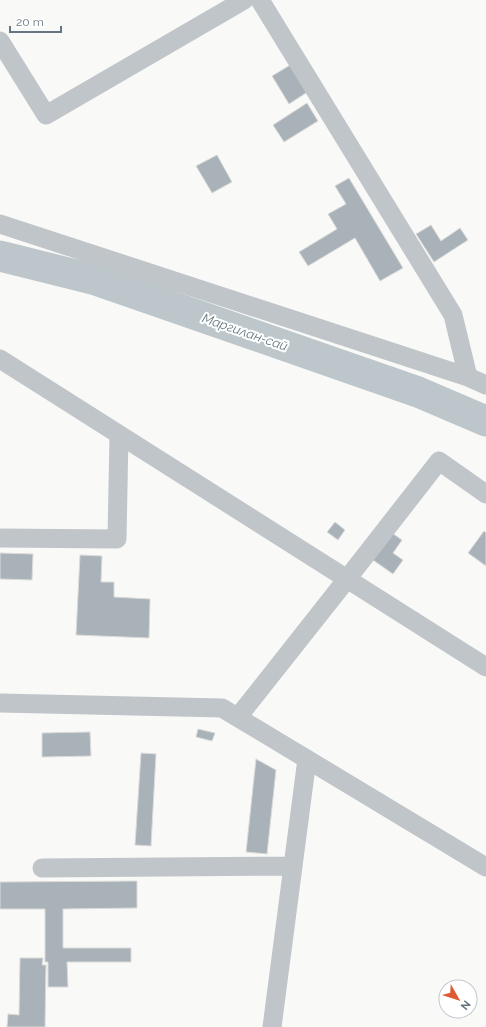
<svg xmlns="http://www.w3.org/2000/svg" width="486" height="1027" font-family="Raleway,sans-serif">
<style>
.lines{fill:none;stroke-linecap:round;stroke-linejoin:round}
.river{stroke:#bcc6cb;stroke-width:31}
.building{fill:#a9b2b8;stroke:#dbdbd9}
.minor{stroke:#c0c5c9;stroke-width:19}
.labels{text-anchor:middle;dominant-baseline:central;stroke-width:4;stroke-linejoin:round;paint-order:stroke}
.water-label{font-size:13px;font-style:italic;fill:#657a82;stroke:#fff}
</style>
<rect width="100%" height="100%" fill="#f9f9f7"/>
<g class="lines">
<!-- river -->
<path class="river" d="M 0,256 L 96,280 L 418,392 L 486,421"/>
</g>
<!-- building -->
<path class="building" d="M 292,64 L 309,91 L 289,104 L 272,76 Z
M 307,103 L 318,121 L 284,142 L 273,125 Z
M 217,155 L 232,182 L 212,193 L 196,166 Z
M 349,178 L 403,268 L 380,281 L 355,238 L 308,266 L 299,252 L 337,229 L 328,214 L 346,204 L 335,186 Z
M 431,225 L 441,241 L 460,228 L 468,240 L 434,262 L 416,234 Z
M 335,522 L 345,530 L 338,540 L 327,532 Z
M 484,531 L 486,533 L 486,566 L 468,553 Z
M 392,533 L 402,540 L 393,553 L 403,560 L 393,574 L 373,560 Z
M 0,553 L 33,554 L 32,580 L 0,579 Z
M 80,555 L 102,556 L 101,582 L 114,582 L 114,597 L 150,599 L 149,638 L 76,635 Z
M 198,729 L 215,733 L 212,741 L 196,737 Z
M 90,732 L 91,756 L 42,757 L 42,733 Z
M 141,753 L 156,754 L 151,846 L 135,845 Z
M 256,759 L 276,770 L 267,854 L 246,852 Z
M 137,881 L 137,908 L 63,909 L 63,948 L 131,948 L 131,962 L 67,962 L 68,987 L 48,987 L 48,962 L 45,962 L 45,909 L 0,909 L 0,882 Z
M 20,958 L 43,958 L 42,965 L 46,965 L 45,1027 L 7,1027 L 8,1014 L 19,1015 Z"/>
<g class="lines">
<!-- minor -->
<path class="minor" d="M 260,0 L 453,315 L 468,377
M 0,41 L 46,115 L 244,0
M 0,224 L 468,377 L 486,385
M 0,359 L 486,667
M 0,538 L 117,539 L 119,435
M 0,703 L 222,708 L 486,867
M 238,717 L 347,579 L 439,461 L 486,494
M 42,868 L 293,866
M 272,1027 L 307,759"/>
</g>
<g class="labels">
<!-- water labels -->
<g class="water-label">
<text transform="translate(245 332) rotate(19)">Маргилан-сай</text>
</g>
</g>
<!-- north arrow -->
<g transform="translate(458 999) rotate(129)"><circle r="19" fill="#ffffff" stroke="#c1c8cd"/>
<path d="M0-3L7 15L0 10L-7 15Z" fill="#dd5a33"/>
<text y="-6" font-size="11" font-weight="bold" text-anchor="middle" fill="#657581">N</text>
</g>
<!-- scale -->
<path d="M10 26v6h51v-6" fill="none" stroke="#657581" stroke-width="2"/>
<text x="16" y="26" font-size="12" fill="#657581" stroke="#ffffff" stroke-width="3" paint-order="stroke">20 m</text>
</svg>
